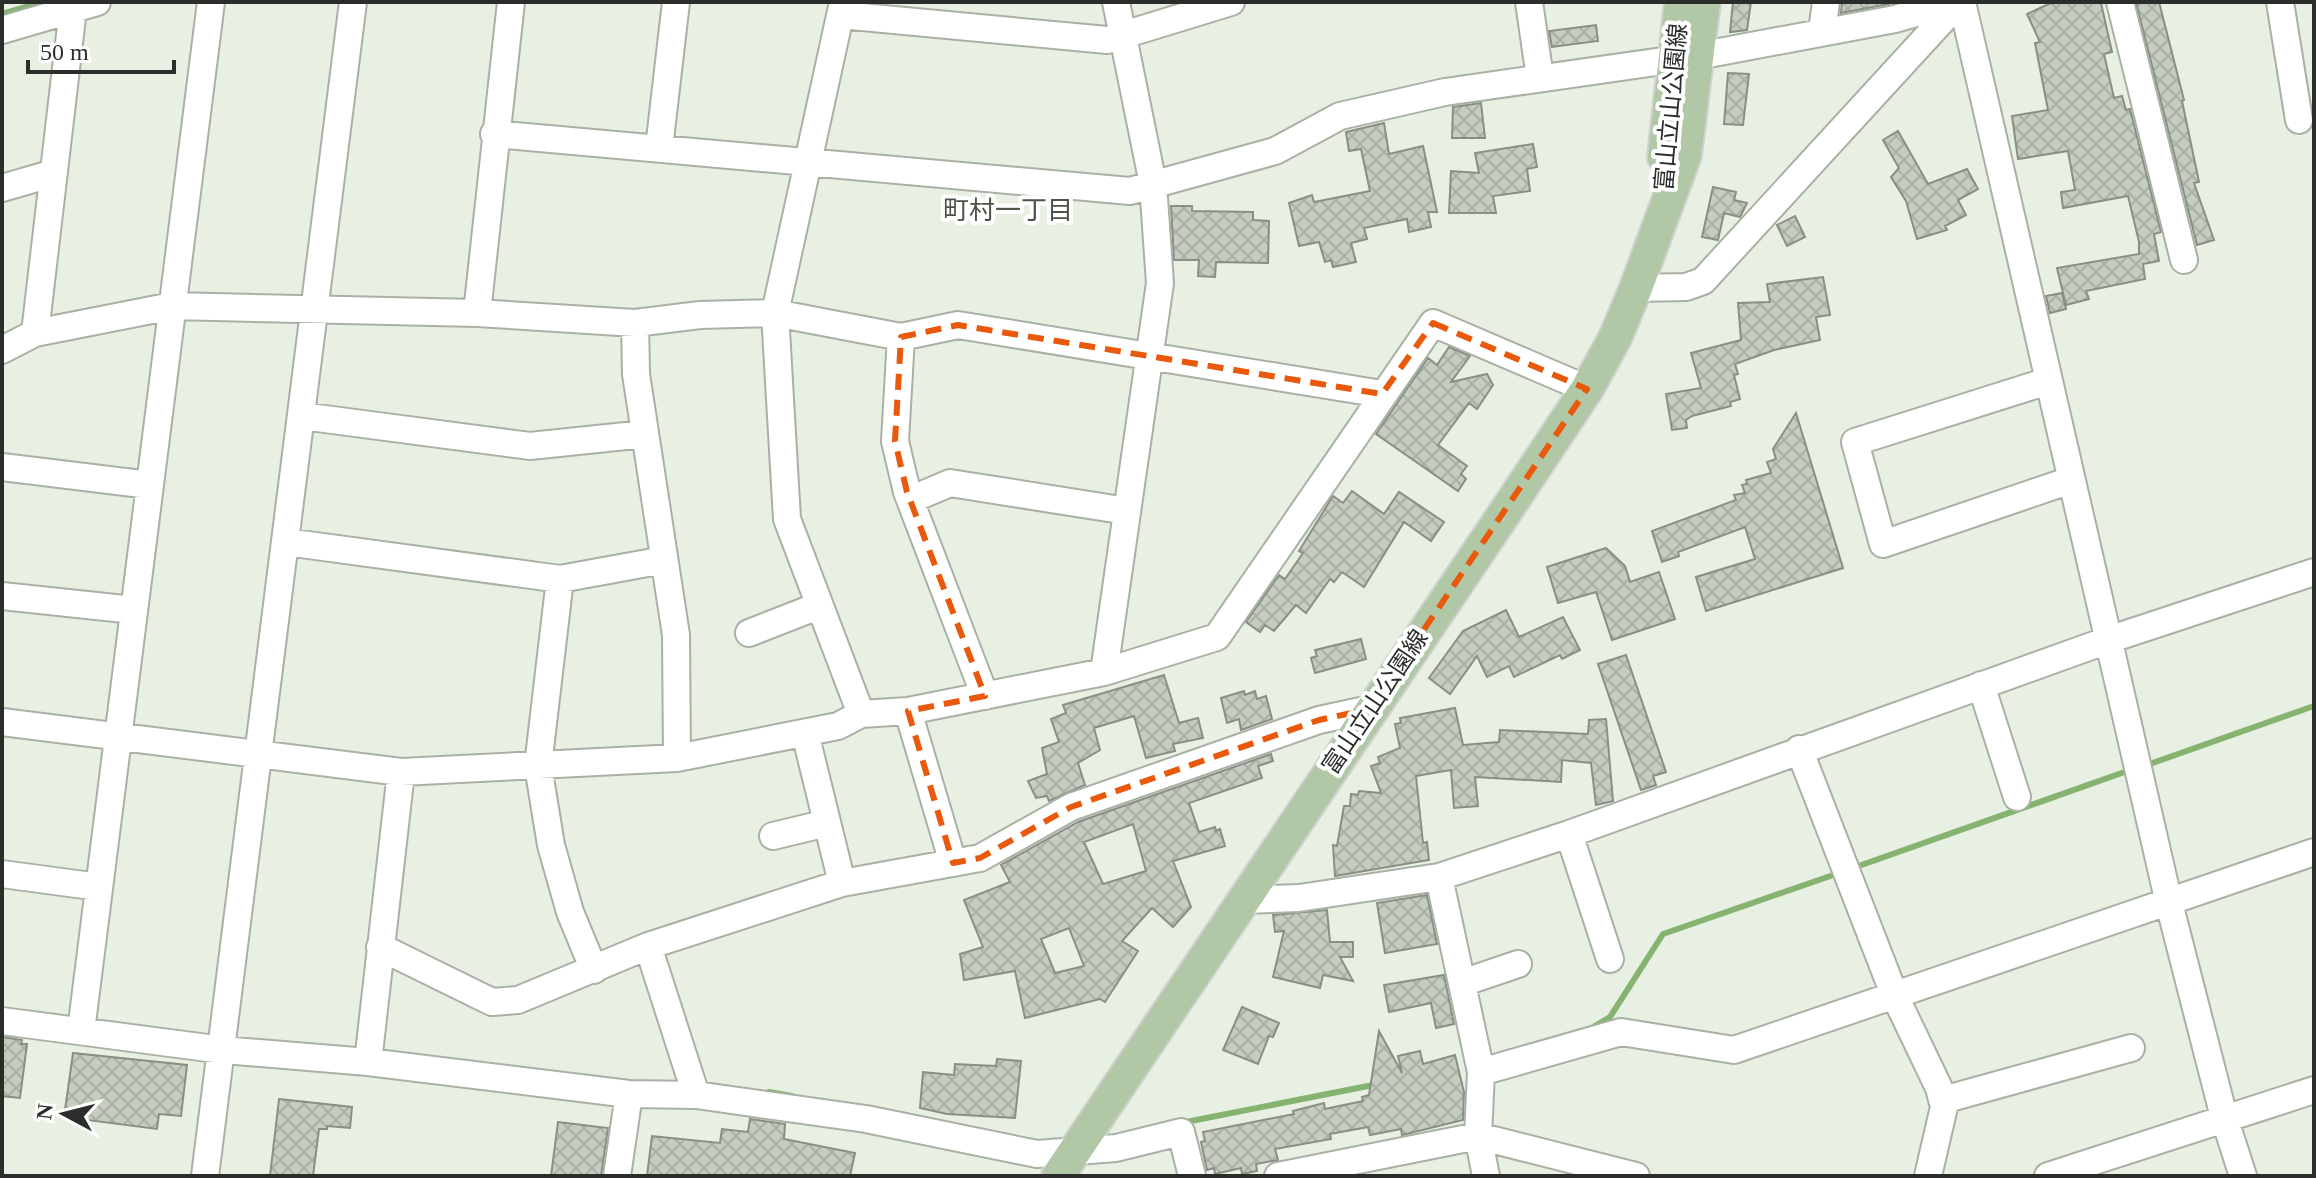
<svg xmlns="http://www.w3.org/2000/svg" width="2316" height="1178" font-family="'Times New Roman','Noto Sans JP',serif">
<style>
.lines{fill:none;stroke-linecap:round;stroke-linejoin:round}
.stream{stroke:#86b470;stroke-width:6}
.building{fill:url(#building-cross-hatch);stroke:#889085;stroke-width:2;fill-rule:evenodd}
.minor-casing{stroke:#a9b1a5;stroke-width:30}
.major-casing{stroke:#d0d1d0;stroke-width:36}
.minor{stroke:#fff;stroke-width:26}
.major{stroke:#b1c8a6;stroke-width:32}
.marked{fill:none;stroke:#e8590c;stroke-width:6;stroke-dasharray:16 10;stroke-linejoin:round}
.labels{text-anchor:middle;dominant-baseline:central;stroke-width:8;stroke-linejoin:round;paint-order:stroke}
.street-label{font-size:24px;fill:#2a2d29;stroke:#fff}
.neighbourhood-label{font-size:26px;fill:#4c5348;stroke:#fff}
</style>
<defs>
<pattern id="building-cross-hatch" width="8" height="8" patternUnits="userSpaceOnUse" patternTransform="scale(2)"><rect width="8" height="8" fill="#c5cdc1"/><path d="M0 0l8 8M0 8l8-8" fill="none" stroke="#a9b0a6"/></pattern>
</defs>
<rect width="100%" height="100%" fill="#e7f0e3"/>
<g class="lines">
<!-- stream -->
<path class="stream" d="M 2,14 L 43,2
M 2144,766 L 2314,706
M 1853,868 L 2133,769
M 1590,1029 L 1610,1017 L 1663,934 L 1839,873
M 768,1097 L 769,1092 L 792,1096
M 1181,1123 L 1378,1084"/>
</g>
<!-- building -->
<path class="building" d="M 1733,2 L 1751,2 L 1747,30 L 1730,32 Z
M 1842,2 L 1889,2 L 1889,4 L 1841,13 Z
M 2053,2 L 2101,3 L 2112,52 L 2104,54 L 2114,98 L 2122,96 L 2126,110 L 2130,109 L 2161,232 L 2154,234 L 2159,261 L 2143,264 L 2145,279 L 2086,291 L 2089,299 L 2066,305 L 2057,268 L 2139,254 L 2139,242 L 2128,196 L 2063,208 L 2061,192 L 2075,190 L 2068,151 L 2018,159 L 2012,116 L 2048,110 L 2035,43 L 2040,42 L 2027,14 Z
M 2136,2 L 2159,2 L 2184,100 L 2182,101 L 2199,182 L 2194,183 L 2214,240 L 2197,245 Z
M 1596,25 L 1598,41 L 1552,47 L 1549,31 Z
M 1728,73 L 1749,74 L 1743,125 L 1724,124 Z
M 1481,103 L 1485,138 L 1452,138 L 1453,107 Z
M 1384,123 L 1389,154 L 1423,146 L 1437,212 L 1428,212 L 1431,227 L 1409,232 L 1407,219 L 1364,228 L 1367,239 L 1351,243 L 1356,262 L 1333,267 L 1331,260 L 1325,262 L 1319,242 L 1299,246 L 1289,203 L 1312,195 L 1314,202 L 1370,191 L 1361,149 L 1349,151 L 1346,132 Z
M 1898,131 L 1928,184 L 1967,169 L 1978,189 L 1958,200 L 1966,215 L 1945,226 L 1947,230 L 1917,239 L 1906,201 L 1891,177 L 1899,168 L 1883,140 Z
M 1533,144 L 1537,167 L 1527,169 L 1530,191 L 1493,196 L 1496,213 L 1449,213 L 1451,171 L 1479,173 L 1475,153 Z
M 1713,187 L 1736,192 L 1734,200 L 1747,203 L 1740,217 L 1724,213 L 1718,240 L 1702,237 Z
M 1171,206 L 1192,206 L 1192,211 L 1253,212 L 1253,220 L 1269,221 L 1268,263 L 1216,262 L 1215,277 L 1198,276 L 1199,260 L 1174,260 Z
M 1795,216 L 1805,237 L 1787,246 L 1777,225 Z
M 1823,277 L 1830,315 L 1816,317 L 1820,340 L 1774,350 L 1735,364 L 1738,374 L 1734,375 L 1740,399 L 1730,402 L 1731,406 L 1692,416 L 1686,420 L 1687,428 L 1672,430 L 1666,394 L 1701,388 L 1691,353 L 1741,340 L 1738,303 L 1770,302 L 1767,284 Z
M 2062,293 L 2066,309 L 2050,313 L 2046,296 Z
M 1449,347 L 1470,356 L 1451,382 L 1487,374 L 1493,385 L 1477,409 L 1469,403 L 1438,445 L 1467,466 L 1461,474 L 1466,479 L 1458,491 L 1376,434 L 1428,358 L 1437,365 Z
M 1796,413 L 1843,568 L 1706,611 L 1696,577 L 1755,559 L 1745,527 L 1678,552 L 1679,556 L 1662,562 L 1652,531 L 1736,500 L 1734,495 L 1745,493 L 1742,485 L 1747,484 L 1746,480 L 1771,473 L 1767,462 L 1776,459 L 1773,449 Z
M 1352,491 L 1384,514 L 1399,492 L 1444,522 L 1431,541 L 1404,522 L 1364,587 L 1342,572 L 1334,582 L 1330,579 L 1306,613 L 1296,605 L 1274,631 L 1265,625 L 1260,632 L 1246,622 L 1279,575 L 1285,579 L 1303,553 L 1299,551 L 1333,496 L 1343,503 Z
M 1606,548 L 1625,566 L 1630,582 L 1659,572 L 1675,619 L 1612,640 L 1596,592 L 1558,603 L 1547,567 Z
M 1506,610 L 1519,637 L 1563,617 L 1580,650 L 1562,659 L 1560,655 L 1514,677 L 1509,666 L 1487,677 L 1477,656 L 1450,694 L 1429,678 L 1463,631 Z
M 1361,639 L 1366,659 L 1315,673 L 1311,658 L 1317,656 L 1315,650 Z
M 1626,655 L 1666,772 L 1653,776 L 1656,785 L 1641,790 L 1598,664 Z
M 1164,675 L 1179,723 L 1198,718 L 1203,738 L 1173,744 L 1175,751 L 1146,758 L 1134,716 L 1094,728 L 1100,750 L 1078,763 L 1085,785 L 1049,801 L 1047,796 L 1036,798 L 1028,781 L 1047,774 L 1042,748 L 1059,742 L 1051,719 L 1066,713 L 1063,705 Z
M 1244,691 L 1245,695 L 1255,691 L 1257,699 L 1266,696 L 1272,719 L 1241,730 L 1239,719 L 1227,723 L 1221,698 Z
M 1455,708 L 1463,745 L 1499,742 L 1500,730 L 1588,734 L 1589,720 L 1606,719 L 1613,801 L 1596,805 L 1591,763 L 1562,760 L 1561,782 L 1475,777 L 1478,806 L 1454,808 L 1451,770 L 1416,776 L 1423,843 L 1427,842 L 1429,860 L 1335,876 L 1333,845 L 1337,846 L 1344,806 L 1350,806 L 1351,794 L 1358,795 L 1359,791 L 1381,793 L 1371,766 L 1380,763 L 1378,757 L 1400,748 L 1395,724 L 1401,723 L 1400,718 Z
M 1271,754 L 1273,761 L 1258,766 L 1262,778 L 1189,803 L 1199,832 L 1215,827 L 1216,831 L 1220,829 L 1225,846 L 1173,861 L 1191,907 L 1173,927 L 1152,908 L 1122,941 L 1138,951 L 1105,1002 L 1100,999 L 1025,1018 L 1015,971 L 964,980 L 960,954 L 983,947 L 964,900 L 1010,882 L 1001,865 L 1078,822 ZM 1133,824 L 1146,871 L 1103,884 L 1084,842 ZM 1069,928 L 1084,966 L 1055,973 L 1041,939 Z
M 1427,895 L 1437,944 L 1385,953 L 1377,903 Z
M 1327,910 L 1330,942 L 1353,942 L 1353,957 L 1340,957 L 1353,981 L 1323,975 L 1320,988 L 1273,977 L 1284,931 L 1275,932 L 1273,915 Z
M 1444,975 L 1454,1024 L 1436,1028 L 1431,1003 L 1389,1012 L 1384,985 Z
M 1242,1007 L 1279,1023 L 1273,1037 L 1269,1036 L 1258,1064 L 1223,1050 Z
M 1379,1031 L 1402,1073 L 1398,1056 L 1420,1051 L 1423,1064 L 1455,1055 L 1464,1092 L 1463,1120 L 1402,1135 L 1401,1129 L 1370,1135 L 1368,1127 L 1330,1134 L 1331,1139 L 1275,1149 L 1278,1160 L 1256,1164 L 1257,1171 L 1242,1174 L 1241,1168 L 1215,1174 L 1214,1168 L 1207,1170 L 1201,1142 L 1205,1141 L 1203,1132 L 1294,1114 L 1293,1111 L 1324,1103 L 1325,1109 L 1363,1101 L 1362,1097 L 1369,1095 Z
M 2,1037 L 22,1040 L 21,1044 L 27,1044 L 20,1098 L 2,1096 Z
M 73,1053 L 187,1065 L 181,1116 L 159,1114 L 157,1129 L 64,1117 Z
M 997,1059 L 1021,1061 L 1015,1118 L 947,1114 L 920,1108 L 923,1072 L 954,1075 L 955,1064 L 996,1066 Z
M 279,1099 L 352,1107 L 350,1128 L 327,1126 L 327,1129 L 319,1129 L 313,1176 L 270,1176 Z
M 750,1119 L 785,1124 L 784,1139 L 855,1153 L 850,1176 L 647,1176 L 652,1136 L 720,1143 L 722,1129 L 748,1132 Z
M 558,1122 L 608,1128 L 601,1176 L 551,1176 Z"/>
<g class="lines">
<defs>
<path id="minor" d="M 843,2 L 775,313 L 787,519 L 861,714
M 1529,2 L 1540,78
M 1962,2 L 2169,903 L 2224,1117 L 2243,1176
M 2120,2 L 2184,260
M 2280,2 L 2299,120
M 841,15 L 1107,40 L 1231,2
M 2,30 L 97,2
M 1822,31 L 1826,2
M 494,134 L 1130,191 L 1275,151 L 1340,116 L 1445,92 L 1698,56 L 1895,19 L 1954,2
M 659,148 L 676,2
M 2,188 L 54,173
M 1636,288 L 1686,287 L 1703,281 L 1959,2
M 477,313 L 511,2
M 635,323 L 636,374 L 676,635 L 677,758
M 35,333 L 73,9
M 901,337 L 895,441 L 907,492 L 985,696
M 2,350 L 35,333 L 172,306 L 477,313 L 635,323 L 700,315 L 775,313 L 901,337 L 958,325 L 1382,394
M 2048,381 L 1855,442 L 1883,544 L 2071,480
M 302,416 L 530,446 L 645,434
M 2,467 L 150,485
M 910,500 L 950,483 L 1127,511
M 286,542 L 560,579 L 664,560
M 560,579 L 538,766 L 551,845 L 570,912 L 594,970
M 2,596 L 134,610
M 749,633 L 818,606
M 1104,672 L 1160,283 L 1153,184 L 1116,2
M 1981,685 L 2017,797
M 908,711 L 953,863
M 2,722 L 401,772 L 677,758 L 838,726 L 861,714 L 908,711 L 1104,672 L 1217,637 L 1433,323 L 1587,389
M 805,733 L 842,883
M 1799,749 L 1894,994 L 1939,1088 L 1944,1107 L 1928,1176
M 1569,834 L 1610,959
M 773,836 L 827,823
M 2,874 L 99,887
M 1439,877 L 1481,1072 L 1478,1136 L 1486,1176
M 1243,900 L 1299,898 L 1439,877 L 1569,834 L 2108,640 L 2314,572
M 648,946 L 696,1095
M 380,947 L 492,1002 L 518,1000 L 648,946 L 842,883 L 980,858 L 1071,807 L 1319,720 L 1370,709
M 1462,983 L 1518,964
M 2,1021 L 223,1050 L 368,1062 L 629,1094 L 696,1095 L 866,1119 L 1037,1154 L 1116,1148 L 1181,1132 L 1192,1176
M 81,1031 L 211,2
M 368,1062 L 401,772
M 1481,1072 L 1621,1032 L 1734,1050 L 2314,852
M 1943,1100 L 2131,1048
M 205,1176 L 353,2
M 617,1176 L 629,1094
M 1278,1176 L 1478,1136 L 1636,1176
M 2048,1176 L 2314,1090"/>
<path id="major" d="M 1664,157 L 1681,2
M 1058,1176 L 1514,499 L 1587,389 L 1615,338 L 1636,288 L 1685,155 L 1704,2"/>
</defs>
<!-- minor casing -->
<use href="#minor" class="minor-casing"/>
<!-- major casing -->
<use href="#major" class="major-casing"/>
<!-- minor -->
<use href="#minor" class="minor"/>
<!-- major -->
<use href="#major" class="major"/>
</g>
<!-- marked area -->
<path class="marked" d="M 1433,323 L 1587,389 L 1370,709 L 1319,720 L 1071,807 L 980,858 L 953,863 L 908,711 L 985,696 L 907,492 L 895,441 L 901,337 L 958,325 L 1382,394 Z"/>
<g class="labels">
<!-- street labels -->
<g class="street-label">
<text transform="translate(1671 107) rotate(-85)">富山立山公園線</text>
<text transform="translate(1375 702) rotate(-56)">富山立山公園線</text>
</g>
<!-- neighbourhood labels -->
<g class="neighbourhood-label">
<text x="1008" y="210">町村一丁目</text>
</g>
</g>
<!-- border -->
<rect width="2316" height="1178" fill="none" stroke="#2a2d29" stroke-width="8"/>
<!-- north arrow -->
<g transform="translate(64 1114) rotate(277)" stroke="#ffffff" stroke-width="6" paint-order="stroke">
<path d="M0-6L14 30L0 20L-14 30Z" fill="#2a2d29"/>
<text y="-12" font-size="22" font-weight="bold" text-anchor="middle" fill="#2a2d29">N</text>
</g>
<!-- scale -->
<path d="M28 60v12h146v-12" fill="none" stroke="#2a2d29" stroke-width="4"/>
<text x="40" y="60" font-size="24" fill="#2a2d29" stroke="#ffffff" stroke-width="6" paint-order="stroke">50 m</text>
</svg>
